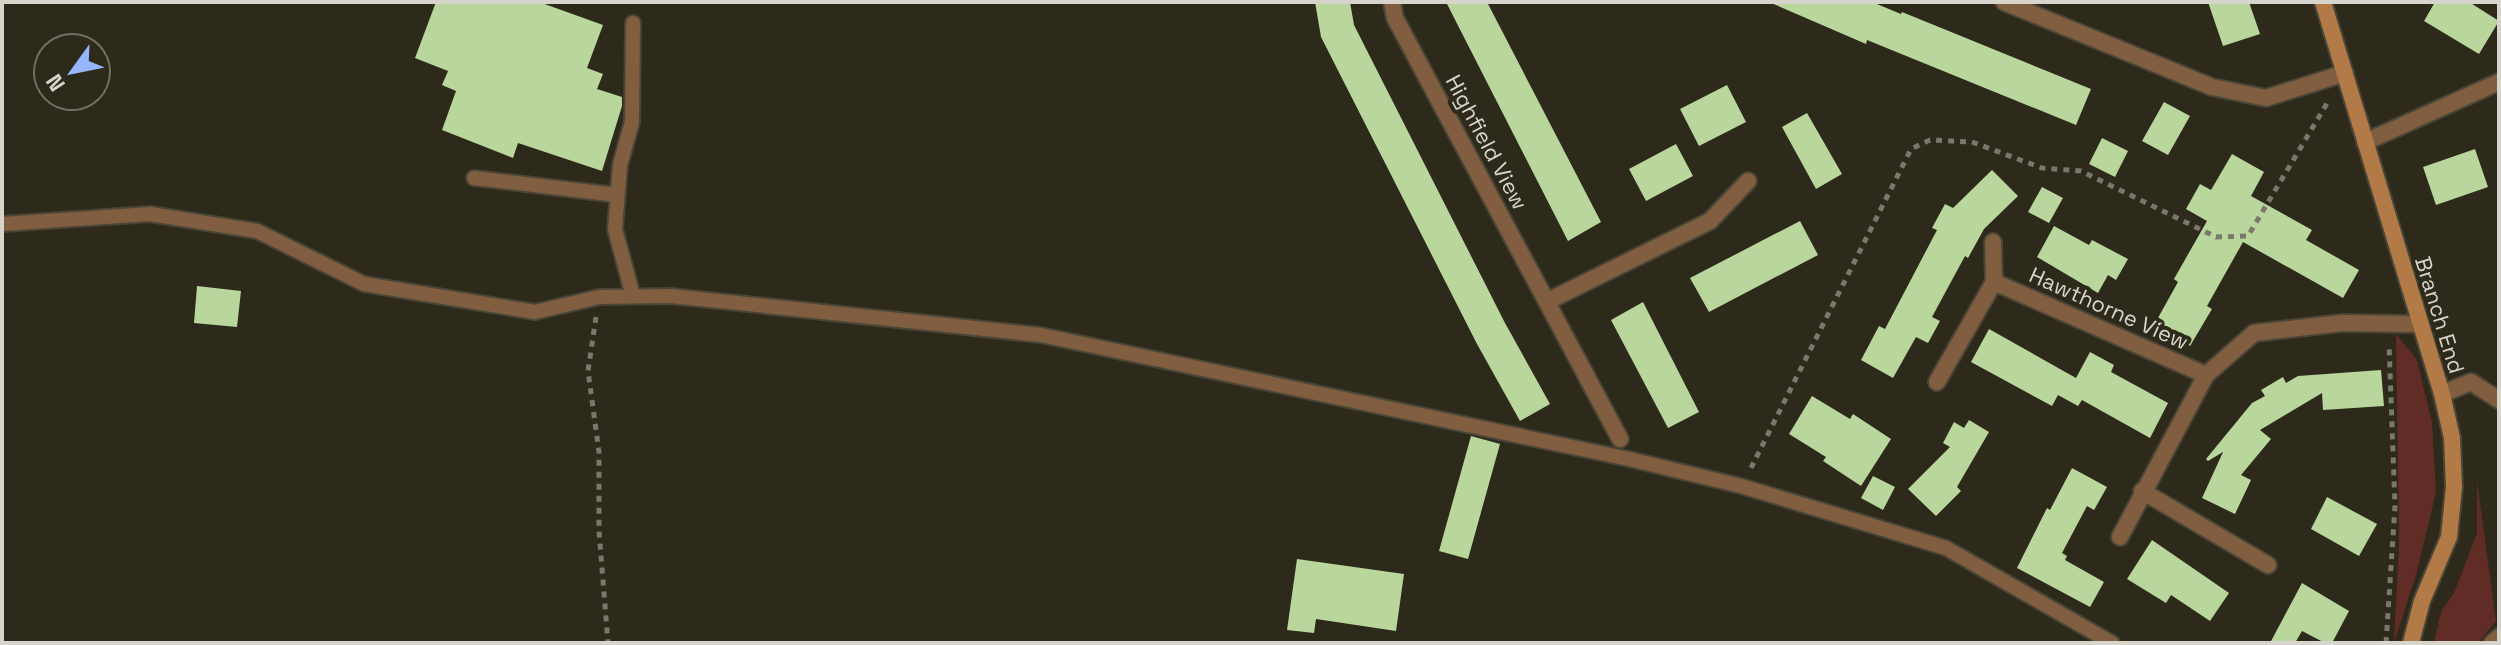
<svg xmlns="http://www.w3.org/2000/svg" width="2501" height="645" font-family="'Space Grotesk',sans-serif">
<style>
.green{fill:#622c26}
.building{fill:#b9d69c}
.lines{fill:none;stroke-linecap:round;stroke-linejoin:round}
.lane-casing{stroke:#494537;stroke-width:18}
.street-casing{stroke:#494537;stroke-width:20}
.secondary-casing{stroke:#494537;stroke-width:20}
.path{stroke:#7a776b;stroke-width:5;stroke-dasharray:6 6;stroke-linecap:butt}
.lane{stroke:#815e3f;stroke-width:14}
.street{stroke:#815e3f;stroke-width:16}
.secondary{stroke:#b27a47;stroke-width:16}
.labels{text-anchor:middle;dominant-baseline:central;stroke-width:8;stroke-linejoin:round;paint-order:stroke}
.street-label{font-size:22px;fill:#d7d4cb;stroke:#2e2a1b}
</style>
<rect width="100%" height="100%" fill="#2e2a1b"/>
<!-- green -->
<path class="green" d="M 2396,334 L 2417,360 L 2432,423 L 2436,492 L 2416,575 L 2394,643 L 2399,545 Z
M 2477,481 L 2496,621 L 2478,643 L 2434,643 L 2441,612 L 2455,591 L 2477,533 Z"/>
<!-- building -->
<path class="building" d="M 436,2 L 539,2 L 603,25 L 587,68 L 603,74 L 597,89 L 622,97 L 622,106 L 602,171 L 518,143 L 513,158 L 442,130 L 456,91 L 442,85 L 448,71 L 415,58 Z
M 1315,2 L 1350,2 L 1354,25 L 1505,323 L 1550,404 L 1520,421 L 1477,344 L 1321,37 Z
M 1446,2 L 1487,2 L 1601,222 L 1568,241 Z
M 1769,2 L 1872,2 L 1901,14 L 1902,12 L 2091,89 L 2076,125 L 1867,40 L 1866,44 Z
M 2208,2 L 2249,2 L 2260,34 L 2223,46 Z
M 2435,2 L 2469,2 L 2499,21 L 2479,54 L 2424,21 Z
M 1727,85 L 1746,122 L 1699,146 L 1680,109 Z
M 2164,102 L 2190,116 L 2168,155 L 2142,141 Z
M 1807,113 L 1842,174 L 1816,189 L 1782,127 Z
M 2102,138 L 2128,151 L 2115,177 L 2089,164 Z
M 1676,144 L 1693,176 L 1646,201 L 1629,169 Z
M 2475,149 L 2488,187 L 2436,205 L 2423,167 Z
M 2232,154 L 2264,172 L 2251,196 L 2312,230 L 2306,240 L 2359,270 L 2343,298 L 2243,242 L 2207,306 L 2212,309 L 2190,346 L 2154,325 L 2178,282 L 2174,279 L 2207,221 L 2186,209 L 2200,184 L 2211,190 Z
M 1992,170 L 2018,196 L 1984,229 L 1968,258 L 1965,256 L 1932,317 L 1940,321 L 1928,343 L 1916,337 L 1893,378 L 1861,360 L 1879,326 L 1885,329 L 1937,230 L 1932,228 L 1945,204 L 1953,208 Z
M 2042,187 L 2063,198 L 2049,223 L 2028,212 Z
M 1800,221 L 1818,255 L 1709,312 L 1690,278 Z
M 2054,226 L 2089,245 L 2092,240 L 2128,259 L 2116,280 L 2108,275 L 2098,293 L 2037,257 Z
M 197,286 L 241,291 L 237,327 L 194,323 Z
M 1643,302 L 1699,412 L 1668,428 L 1611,320 Z
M 1989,329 L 2076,378 L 2090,352 L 2114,365 L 2111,372 L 2168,403 L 2150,438 L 2082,400 L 2078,406 L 2058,395 L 2052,406 L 1971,362 Z
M 2381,370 L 2384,406 L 2323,410 L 2322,393 L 2260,430 L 2271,439 L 2241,475 L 2251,480 L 2235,514 L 2202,498 L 2223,452 L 2208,461 L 2206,459 L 2252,403 L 2265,396 L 2261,390 L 2283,377 L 2286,383 L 2298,376 Z
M 1812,396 L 1850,419 L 1853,414 L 1891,439 L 1861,486 L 1823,461 L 1826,457 L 1789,434 Z
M 1969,420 L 1989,432 L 1957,487 L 1961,491 L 1936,516 L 1908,489 L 1950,447 L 1943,443 L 1954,422 L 1964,428 Z
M 1471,436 L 1500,444 L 1468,559 L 1439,551 Z
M 2072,468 L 2107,487 L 2094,510 L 2087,506 L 2062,553 L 2067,556 L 2065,560 L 2104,582 L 2090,607 L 2017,568 L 2047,508 L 2050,510 Z
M 1873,476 L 1895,487 L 1883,510 L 1861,498 Z
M 2327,497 L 2377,524 L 2359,556 L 2311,529 Z
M 2152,540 L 2229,593 L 2210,621 L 2171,595 L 2166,603 L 2127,579 Z
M 1297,559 L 1404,574 L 1396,631 L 1316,619 L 1314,633 L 1287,630 Z
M 2302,583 L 2349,611 L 2332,643 L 2325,643 L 2302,631 L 2295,643 L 2270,643 Z"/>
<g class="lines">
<defs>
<path id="lane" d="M 633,23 L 632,122 L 620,165 L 615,229 L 633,296
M 474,178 L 617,195
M 2,224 L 150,214 L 257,231 L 364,284 L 535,312 L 599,297 L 671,296 L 1041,335 L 1629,459 L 1741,486 L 1946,548 L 2112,643"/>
<path id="street" d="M 1392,2 L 1395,18 L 1620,439
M 2004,2 L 2212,87 L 2266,98 L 2345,73
M 2365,142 L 2499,82
M 1993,242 L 1994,282
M 1548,301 L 1710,221 L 1748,181
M 1937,382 L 1994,282 L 2206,375
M 2442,394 L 2471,382 L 2499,400
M 2142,491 L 2268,565
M 2120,537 L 2206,375 L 2254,333 L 2342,323 L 2419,324
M 2492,643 L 2499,637"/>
<path id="secondary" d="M 2323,2 L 2442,394 L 2452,438 L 2454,487 L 2449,537 L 2422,601 L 2411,643"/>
</defs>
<!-- lane casing -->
<use href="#lane" class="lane-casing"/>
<!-- street casing -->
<use href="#street" class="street-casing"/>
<!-- secondary casing -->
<use href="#secondary" class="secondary-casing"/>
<!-- path -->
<path class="path" d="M 596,317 L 588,371 L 599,452 L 599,531 L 608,643
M 1751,468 L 1911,149 L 1930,140 L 1972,142 L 2042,168 L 2081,171 L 2216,237 L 2248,236 L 2329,100
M 2386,643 L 2395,506 L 2389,344"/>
<!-- lane -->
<use href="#lane" class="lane"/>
<!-- street -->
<use href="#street" class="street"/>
<!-- secondary -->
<use href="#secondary" class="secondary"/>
</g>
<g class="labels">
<!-- street labels -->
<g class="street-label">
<text transform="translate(1487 142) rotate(62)">Highfield View</text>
<text transform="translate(2109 308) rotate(24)">Hawthorne View</text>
<text transform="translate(2440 315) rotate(73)">Branch End</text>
</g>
</g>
<!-- border -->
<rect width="2501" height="645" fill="none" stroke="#d7d4cb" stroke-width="8"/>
<!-- north arrow -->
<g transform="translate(72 72) rotate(237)"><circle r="38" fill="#2e2a1b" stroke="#726e61" stroke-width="2"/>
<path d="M0-6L14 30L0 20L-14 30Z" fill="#95b6fd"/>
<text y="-12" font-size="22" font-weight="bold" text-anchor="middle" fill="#d7d4cb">N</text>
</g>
</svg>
